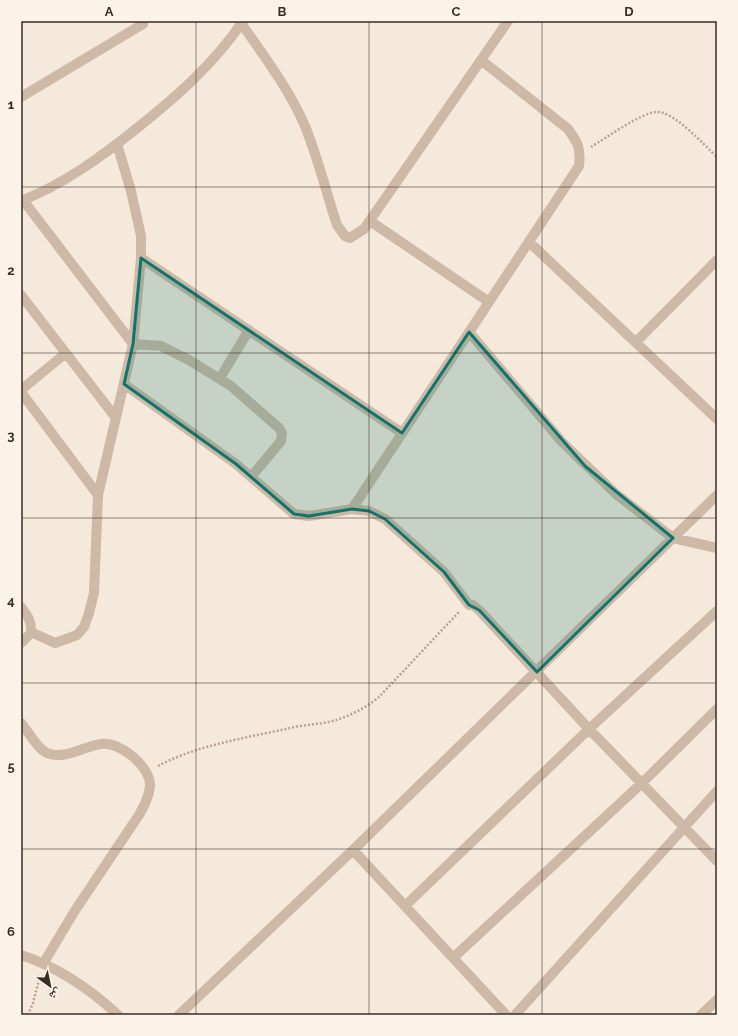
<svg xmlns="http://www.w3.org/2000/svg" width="738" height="1036" font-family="Raleway,'Noto Naskh Arabic',sans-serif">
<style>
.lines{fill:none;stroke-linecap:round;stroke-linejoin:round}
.path{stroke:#baa290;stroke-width:2.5;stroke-dasharray:2 2;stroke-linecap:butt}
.minor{stroke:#ceb9a6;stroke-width:10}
.marked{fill:#0f766e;fill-opacity:0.2;stroke:#0f766e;stroke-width:3;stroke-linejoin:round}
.grid{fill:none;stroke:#392d27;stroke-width:1;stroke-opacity:0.55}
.neatline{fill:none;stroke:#392d27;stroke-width:1.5}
.grid-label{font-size:13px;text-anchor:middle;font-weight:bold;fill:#392d27}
</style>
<rect width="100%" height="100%" fill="#f4e9db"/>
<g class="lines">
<!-- path -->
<path class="path" d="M 591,147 C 606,138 641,113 656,112 C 673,110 705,146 717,157
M 158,766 C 197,745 246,738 290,728 C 301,725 312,725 323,723 C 343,720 362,710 378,698 L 459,612
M 28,1015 L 33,1003 L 40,976"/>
<!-- minor -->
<path class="minor" d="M 241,23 C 264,56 289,89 305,126 C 318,158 326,192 337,225 L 345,236 L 350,238 L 364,229 L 508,21
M 21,97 L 143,24
M 23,200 L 133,344 L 161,346 L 189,360 L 231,386 L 279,428 L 282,433 L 281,441 L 251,477
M 21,201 C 64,184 101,157 136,129 C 176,97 214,64 243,21
M 370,221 L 489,302
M 529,242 L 717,419
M 141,258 L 402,433
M 21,295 L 116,418
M 469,332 L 562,442 L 616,494 L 673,538 L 717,548
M 636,342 L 717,260
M 220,378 L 249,330
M 124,384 L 236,464 L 294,514 L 309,516 L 352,509 L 369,511 L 385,519 L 444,572 L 469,605 L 473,605 L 479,610 L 589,729 L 717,861
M 21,390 L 66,353
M 21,392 L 98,495
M 352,509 L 579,166 C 581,148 578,143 568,129 L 481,60
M 21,607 C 28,616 32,622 31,633 L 21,643
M 31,632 L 55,643 L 77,635 L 84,627 L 89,613 L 94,593 L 98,495 L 133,344 L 141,258 L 141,236 L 131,191 L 117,144
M 21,723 C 29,732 38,751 50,754 C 66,759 85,746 101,744 C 120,741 151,767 150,786 C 149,797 144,806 139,815 L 74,912 L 43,964
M 353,850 L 506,1015
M 405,906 L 589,729 L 717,611
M 21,955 C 58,967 90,989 118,1015
M 453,958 L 642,783 L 717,709
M 179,1015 L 353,850 L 717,495
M 515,1015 L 717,791
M 701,1015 L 717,1000"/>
</g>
<!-- marked area -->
<path class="marked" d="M 141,258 L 402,433 L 469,332 L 585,466 L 673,538 L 537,672 L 479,610 L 469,605 L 444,572 L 385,519 L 369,511 L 352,509 L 309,516 L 294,514 L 236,464 L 124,384 L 133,344 Z"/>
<!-- grid -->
<path class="grid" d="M 196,21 L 196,1015M 369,21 L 369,1015M 542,21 L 542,1015M 21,187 L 717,187M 21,353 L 717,353M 21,518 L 717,518M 21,683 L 717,683M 21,849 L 717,849"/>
<!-- border -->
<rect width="738" height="1036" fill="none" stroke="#fbf3e8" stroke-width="44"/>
<!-- north arrow -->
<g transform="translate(50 986) rotate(147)" stroke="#fbf3e8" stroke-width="3" paint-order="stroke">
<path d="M0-3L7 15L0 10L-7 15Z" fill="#392d27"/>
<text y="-6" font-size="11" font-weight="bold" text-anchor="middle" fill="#392d27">ش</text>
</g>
<rect x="22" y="22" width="694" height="992" class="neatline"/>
<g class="grid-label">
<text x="109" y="16">A</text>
<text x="282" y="16">B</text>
<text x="456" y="16">C</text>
<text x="629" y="16">D</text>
<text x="11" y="109">1</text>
<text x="11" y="275">2</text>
<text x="11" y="440">3</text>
<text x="11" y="605">4</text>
<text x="11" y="771">5</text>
<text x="11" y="936">6</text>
</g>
</svg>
